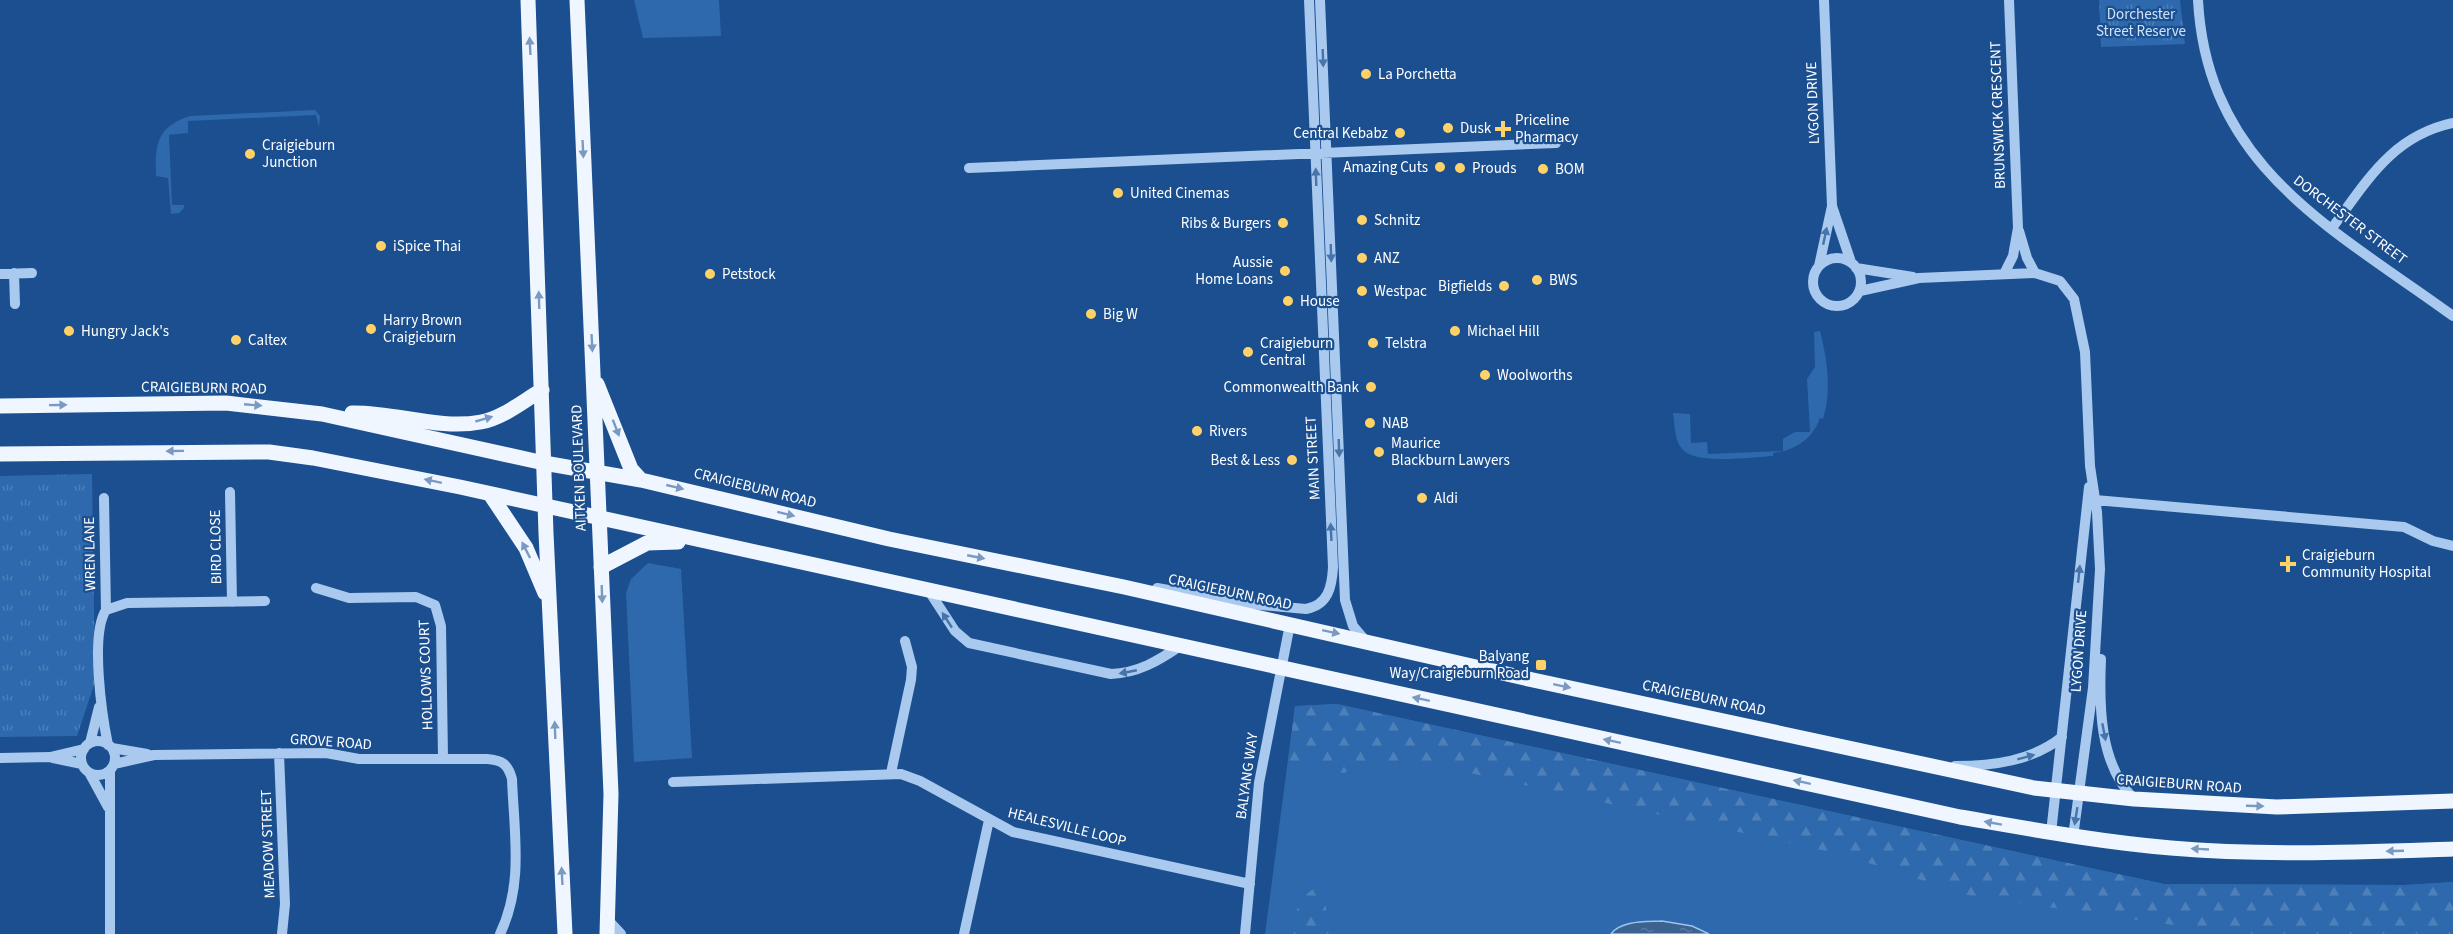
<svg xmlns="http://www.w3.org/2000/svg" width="2453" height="934" font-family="'Source Sans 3',sans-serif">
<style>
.green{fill:#2e69ad}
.forest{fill:url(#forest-firs)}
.park{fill:url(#park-tufts)}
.water{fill:url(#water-ripples);stroke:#9cc4f0;stroke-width:1.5}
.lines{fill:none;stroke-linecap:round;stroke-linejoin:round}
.minor{stroke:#a9c9ee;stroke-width:10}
.major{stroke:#f0f6ff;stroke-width:15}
.oneway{fill:#7b9ac1}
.oneway2{fill:#4674ac}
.poi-dot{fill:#ffd166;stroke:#1b4f8f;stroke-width:2}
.labels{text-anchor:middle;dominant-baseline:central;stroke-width:4.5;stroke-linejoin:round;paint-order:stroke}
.park-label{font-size:15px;fill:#cfe3fa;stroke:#1b4f8f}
.poi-label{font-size:15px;fill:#fff;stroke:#1b4f8f;text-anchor:start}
.street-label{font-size:15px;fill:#fff;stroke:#1b4f8f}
</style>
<defs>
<pattern id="forest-firs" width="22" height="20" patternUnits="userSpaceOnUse" patternTransform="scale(1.5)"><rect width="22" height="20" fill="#2e69ad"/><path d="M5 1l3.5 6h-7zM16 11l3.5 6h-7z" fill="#4d80b9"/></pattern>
<pattern id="park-tufts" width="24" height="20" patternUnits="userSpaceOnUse" patternTransform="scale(1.5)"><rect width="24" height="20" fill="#2e69ad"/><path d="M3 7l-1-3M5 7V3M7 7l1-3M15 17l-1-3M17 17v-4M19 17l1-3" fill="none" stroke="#4d80b9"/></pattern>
<pattern id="water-ripples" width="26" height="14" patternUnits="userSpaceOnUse" patternTransform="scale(1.5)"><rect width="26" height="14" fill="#3c6290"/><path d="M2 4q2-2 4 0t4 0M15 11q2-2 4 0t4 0" fill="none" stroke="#597aa1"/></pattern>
</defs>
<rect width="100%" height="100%" fill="#1b4f8f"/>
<!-- green -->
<path class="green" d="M 634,0 L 719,0 L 721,36 L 643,38 Z
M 315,110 L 320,116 L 319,127 L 316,115 L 188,121 L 188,133 L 169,135 L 172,205 L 184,205 L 184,208 L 179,213 L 171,214 L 168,178 L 156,176 C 155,145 156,127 190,116 Z
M 1820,331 C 1827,358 1832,391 1823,419 L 1820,418 C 1813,439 1794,451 1773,453 L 1773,456 C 1752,457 1698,465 1683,450 C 1674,441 1675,425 1673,413 L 1690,414 L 1691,443 L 1707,442 L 1708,454 L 1783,451 L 1783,439 L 1795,432 L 1810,432 L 1807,379 L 1815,367 L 1814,332 Z
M 648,563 L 681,569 L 692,758 L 634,762 L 626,593 L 631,579 Z
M 1337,704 L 2164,884 L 2405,885 L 2453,882 L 2453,934 L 1265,934 L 1295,706 Z"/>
<!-- forest -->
<path class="forest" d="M 1337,704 L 2164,884 L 2405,885 L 2453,882 L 2453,934 L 2236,934 L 1971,896 L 1844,855 L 1415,761 L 1361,764 L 1344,773 L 1288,762 L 1295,706 Z
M 1315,888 L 1326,907 L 1330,934 L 1291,934 C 1294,915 1298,898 1315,888 Z"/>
<!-- park -->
<path class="park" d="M 2099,0 L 2180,0 L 2185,44 L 2101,47 Z
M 92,474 L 95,682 L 77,736 L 0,737 L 0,476 Z"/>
<!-- water -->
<path class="water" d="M 1662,921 L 1692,926 L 1709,934 L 1611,934 C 1621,920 1647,922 1662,921 Z"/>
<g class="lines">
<!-- minor -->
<path class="minor" d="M 1320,0 L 1345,600 L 1353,626 L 1365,640
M 2198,0 C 2207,167 2332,228 2453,316
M 969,168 L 1556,143
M 1832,206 L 1851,262
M 2332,228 C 2367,181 2392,136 2453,123
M 2019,231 L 2027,258 L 2035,273
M1813 282a24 24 0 1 1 48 0a24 24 0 1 1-48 0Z
M 1819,266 L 1832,206 L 1824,0
M 1856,268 L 1913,277
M 14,273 L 15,304
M 0,274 L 32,273
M 2004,274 L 2013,256 L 2018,228 L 2009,0
M 1860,291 L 1919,278 L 2035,273 L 2060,281 L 2074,299 L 2085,352 L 2090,466 L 2097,512 L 2100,569 L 2093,688 L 2073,837
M 230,492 L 232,602
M 104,498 L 106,610
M 2095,500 L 2404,527 L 2433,541 L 2453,546
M 316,588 L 349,598 L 416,597 L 435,605 L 441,626 L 443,758
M 1157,588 L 1250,604 L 1306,609 C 1328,605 1332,587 1333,567 L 1309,0
M 929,591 L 955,631 L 969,643 L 1111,674 C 1138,673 1158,661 1180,646
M 2101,659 C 2099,706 2099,763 2134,799
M81 758a17 17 0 1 1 34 0a17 17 0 1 1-34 0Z
M 90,743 L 99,707
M 108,745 C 102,716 90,634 106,610 L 127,603 L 265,601
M 112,748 L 147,754
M 279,753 L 285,904 L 282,934
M 0,758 L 50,757 L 84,749
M 53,758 L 82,764
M 114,764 L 154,755 L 326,753 L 359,759 L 487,759 C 502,760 508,764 512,779 C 514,833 524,884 500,934
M 1955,766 C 1993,766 2032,761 2062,737
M 110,770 L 110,934
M 891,773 L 911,680 L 912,667 L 905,641
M 90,774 L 108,807
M 673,782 L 901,774 L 920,781 L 1013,832 L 1250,884
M 2051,833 L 2089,487
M 608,920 L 621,934
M 964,934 L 989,820
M 1245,934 L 1259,783 L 1290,624"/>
<!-- major -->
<path class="major" d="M 528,0 L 546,533 L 565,934
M 577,0 L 611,794 L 607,934
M 597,384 L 631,469 L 641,480
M 0,406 L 226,403 L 322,414 L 544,463 L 641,480 L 889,539 L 1124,587 L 1533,680 L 2034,788 L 2134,799 L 2277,807 L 2453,801
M 352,413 C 395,412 438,430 481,422 C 503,418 523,401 542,390
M 0,454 L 269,452 L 313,458 L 460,487 L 1960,817 C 2030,829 2100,842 2171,848 C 2265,856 2359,852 2453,849
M 490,494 L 526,548 L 545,593
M 601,567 L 647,543 L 678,542"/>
</g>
<!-- one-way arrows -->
<defs><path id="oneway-solid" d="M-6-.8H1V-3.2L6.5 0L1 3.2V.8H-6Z" transform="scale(1.5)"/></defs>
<g class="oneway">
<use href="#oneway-solid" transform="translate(530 46) rotate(-93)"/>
<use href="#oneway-solid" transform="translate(583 149) rotate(87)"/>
<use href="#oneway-solid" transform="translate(539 300) rotate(-92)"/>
<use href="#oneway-solid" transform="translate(592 343) rotate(87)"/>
<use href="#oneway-solid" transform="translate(58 405) rotate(-1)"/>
<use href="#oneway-solid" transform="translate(253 405) rotate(5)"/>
<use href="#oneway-solid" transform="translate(484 419) rotate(-16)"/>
<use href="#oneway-solid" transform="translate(616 428) rotate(69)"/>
<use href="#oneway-solid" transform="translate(175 451) rotate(179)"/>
<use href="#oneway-solid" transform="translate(433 481) rotate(-168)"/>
<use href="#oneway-solid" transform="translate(675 487) rotate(13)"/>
<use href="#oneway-solid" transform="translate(786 514) rotate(14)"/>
<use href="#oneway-solid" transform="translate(526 550) rotate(-117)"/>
<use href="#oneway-solid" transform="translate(976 557) rotate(11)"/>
<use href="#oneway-solid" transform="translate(602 594) rotate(88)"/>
<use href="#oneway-solid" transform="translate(1331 632) rotate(12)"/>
<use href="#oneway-solid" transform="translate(1562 686) rotate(12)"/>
<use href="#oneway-solid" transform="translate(1421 699) rotate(-168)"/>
<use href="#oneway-solid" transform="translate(555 730) rotate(-92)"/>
<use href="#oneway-solid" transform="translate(1612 741) rotate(-168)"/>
<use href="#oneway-solid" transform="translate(1802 782) rotate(-168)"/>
<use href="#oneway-solid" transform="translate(2255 806) rotate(2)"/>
<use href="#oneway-solid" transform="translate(1993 823) rotate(-170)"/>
<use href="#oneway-solid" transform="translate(2200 849) rotate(-177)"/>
<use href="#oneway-solid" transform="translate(2395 851) rotate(178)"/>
<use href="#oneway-solid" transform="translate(562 876) rotate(-93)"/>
</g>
<g class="oneway2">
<use href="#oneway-solid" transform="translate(1323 58) rotate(88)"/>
<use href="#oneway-solid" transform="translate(1316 177) rotate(-92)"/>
<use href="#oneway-solid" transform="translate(1825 236) rotate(-78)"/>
<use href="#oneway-solid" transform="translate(1331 253) rotate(88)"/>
<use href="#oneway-solid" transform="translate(1339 448) rotate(88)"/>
<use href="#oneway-solid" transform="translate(1331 532) rotate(-93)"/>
<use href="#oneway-solid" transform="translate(2079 574) rotate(-84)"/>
<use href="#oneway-solid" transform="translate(947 620) rotate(-123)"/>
<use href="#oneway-solid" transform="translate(1128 672) rotate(169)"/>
<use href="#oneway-solid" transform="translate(2104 732) rotate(79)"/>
<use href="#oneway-solid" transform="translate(2026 757) rotate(-15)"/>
<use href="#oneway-solid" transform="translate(2076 816) rotate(99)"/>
</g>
<!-- markers -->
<g class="poi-dot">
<circle cx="1366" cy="74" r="6"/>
<circle cx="1448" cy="128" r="6"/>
<path d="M1500 120h6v6h6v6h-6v6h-6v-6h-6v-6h6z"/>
<circle cx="1400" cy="133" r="6"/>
<circle cx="250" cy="154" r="6"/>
<circle cx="1440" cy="167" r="6"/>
<circle cx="1460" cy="168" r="6"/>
<circle cx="1543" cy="169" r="6"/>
<circle cx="1118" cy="193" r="6"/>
<circle cx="1362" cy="220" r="6"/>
<circle cx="1283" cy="223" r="6"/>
<circle cx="381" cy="246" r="6"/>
<circle cx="1362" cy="258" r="6"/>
<circle cx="1285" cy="271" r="6"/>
<circle cx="710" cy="274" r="6"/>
<circle cx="1537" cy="280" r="6"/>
<circle cx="1504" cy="286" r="6"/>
<circle cx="1362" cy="291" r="6"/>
<circle cx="1288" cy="301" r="6"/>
<circle cx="1091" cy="314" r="6"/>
<circle cx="371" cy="329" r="6"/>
<circle cx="69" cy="331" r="6"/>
<circle cx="1455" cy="331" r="6"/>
<circle cx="236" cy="340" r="6"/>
<circle cx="1373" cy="343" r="6"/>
<circle cx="1248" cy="352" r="6"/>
<circle cx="1485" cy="375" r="6"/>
<circle cx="1371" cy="387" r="6"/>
<circle cx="1370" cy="423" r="6"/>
<circle cx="1197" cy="431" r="6"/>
<circle cx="1379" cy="452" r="6"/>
<circle cx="1292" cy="460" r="6"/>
<circle cx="1422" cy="498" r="6"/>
<path d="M2285 555h6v6h6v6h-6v6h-6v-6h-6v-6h6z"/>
<rect x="1535" y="659" width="12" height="12" rx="3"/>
</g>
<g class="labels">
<!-- park labels -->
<g class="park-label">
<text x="2141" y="14">Dorchester<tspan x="2141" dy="17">Street Reserve</tspan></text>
</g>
<!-- poi labels -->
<g class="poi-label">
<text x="1378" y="74">La Porchetta</text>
<text x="1515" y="120">Priceline<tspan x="1515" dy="17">Pharmacy</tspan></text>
<text x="1460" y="128">Dusk</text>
<text x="1388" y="133" text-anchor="end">Central Kebabz</text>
<text x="262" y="145">Craigieburn<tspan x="262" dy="17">Junction</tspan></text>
<text x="1428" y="167" text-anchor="end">Amazing Cuts</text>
<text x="1472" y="168">Prouds</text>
<text x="1555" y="169">BOM</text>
<text x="1130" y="193">United Cinemas</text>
<text x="1374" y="220">Schnitz</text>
<text x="1271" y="223" text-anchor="end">Ribs &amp; Burgers</text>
<text x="393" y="246">iSpice Thai</text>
<text x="1374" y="258">ANZ</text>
<text x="1273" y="262" text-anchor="end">Aussie<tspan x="1273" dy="17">Home Loans</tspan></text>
<text x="722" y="274">Petstock</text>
<text x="1549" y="280">BWS</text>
<text x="1492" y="286" text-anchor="end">Bigfields</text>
<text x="1374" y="291">Westpac</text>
<text x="1300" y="301">House</text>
<text x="1103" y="314">Big W</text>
<text x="383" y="320">Harry Brown<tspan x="383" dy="17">Craigieburn</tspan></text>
<text x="81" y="331">Hungry Jack's</text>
<text x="1467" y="331">Michael Hill</text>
<text x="248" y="340">Caltex</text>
<text x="1260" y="343">Craigieburn<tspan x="1260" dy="17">Central</tspan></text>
<text x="1385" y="343">Telstra</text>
<text x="1497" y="375">Woolworths</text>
<text x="1359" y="387" text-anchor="end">Commonwealth Bank</text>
<text x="1382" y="423">NAB</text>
<text x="1209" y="431">Rivers</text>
<text x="1391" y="443">Maurice<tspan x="1391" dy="17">Blackburn Lawyers</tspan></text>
<text x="1280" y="460" text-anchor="end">Best &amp; Less</text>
<text x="1434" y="498">Aldi</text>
<text x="2302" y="555">Craigieburn<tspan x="2302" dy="17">Community Hospital</tspan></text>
<text x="1529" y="656" text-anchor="end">Balyang<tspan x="1529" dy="17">Way/Craigieburn Road</tspan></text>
</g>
<!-- street labels -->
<g class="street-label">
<text transform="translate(1813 103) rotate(-92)">LYGON DRIVE</text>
<text transform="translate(1998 115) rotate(-92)">BRUNSWICK CRESCENT</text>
<text transform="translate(2350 220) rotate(37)">DORCHESTER STREET</text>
<text transform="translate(204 388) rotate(1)">CRAIGIEBURN ROAD</text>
<text transform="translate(1313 458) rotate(-93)">MAIN STREET</text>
<text transform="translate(579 468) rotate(-92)">AITKEN BOULEVARD</text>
<text transform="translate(755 488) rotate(14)">CRAIGIEBURN ROAD</text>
<text transform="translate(216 547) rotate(-91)">BIRD CLOSE</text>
<text transform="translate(90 554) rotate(-91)">WREN LANE</text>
<text transform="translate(1230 592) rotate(12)">CRAIGIEBURN ROAD</text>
<text transform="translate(2079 651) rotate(-86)">LYGON DRIVE</text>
<text transform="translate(426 675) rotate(-92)">HOLLOWS COURT</text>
<text transform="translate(1704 698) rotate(12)">CRAIGIEBURN ROAD</text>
<text transform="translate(331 742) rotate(4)">GROVE ROAD</text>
<text transform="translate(1247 776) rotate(-82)">BALYANG WAY</text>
<text transform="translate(2179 784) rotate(4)">CRAIGIEBURN ROAD</text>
<text transform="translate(1067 827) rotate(14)">HEALESVILLE LOOP</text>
<text transform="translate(268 844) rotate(-92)">MEADOW STREET</text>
</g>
</g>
</svg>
